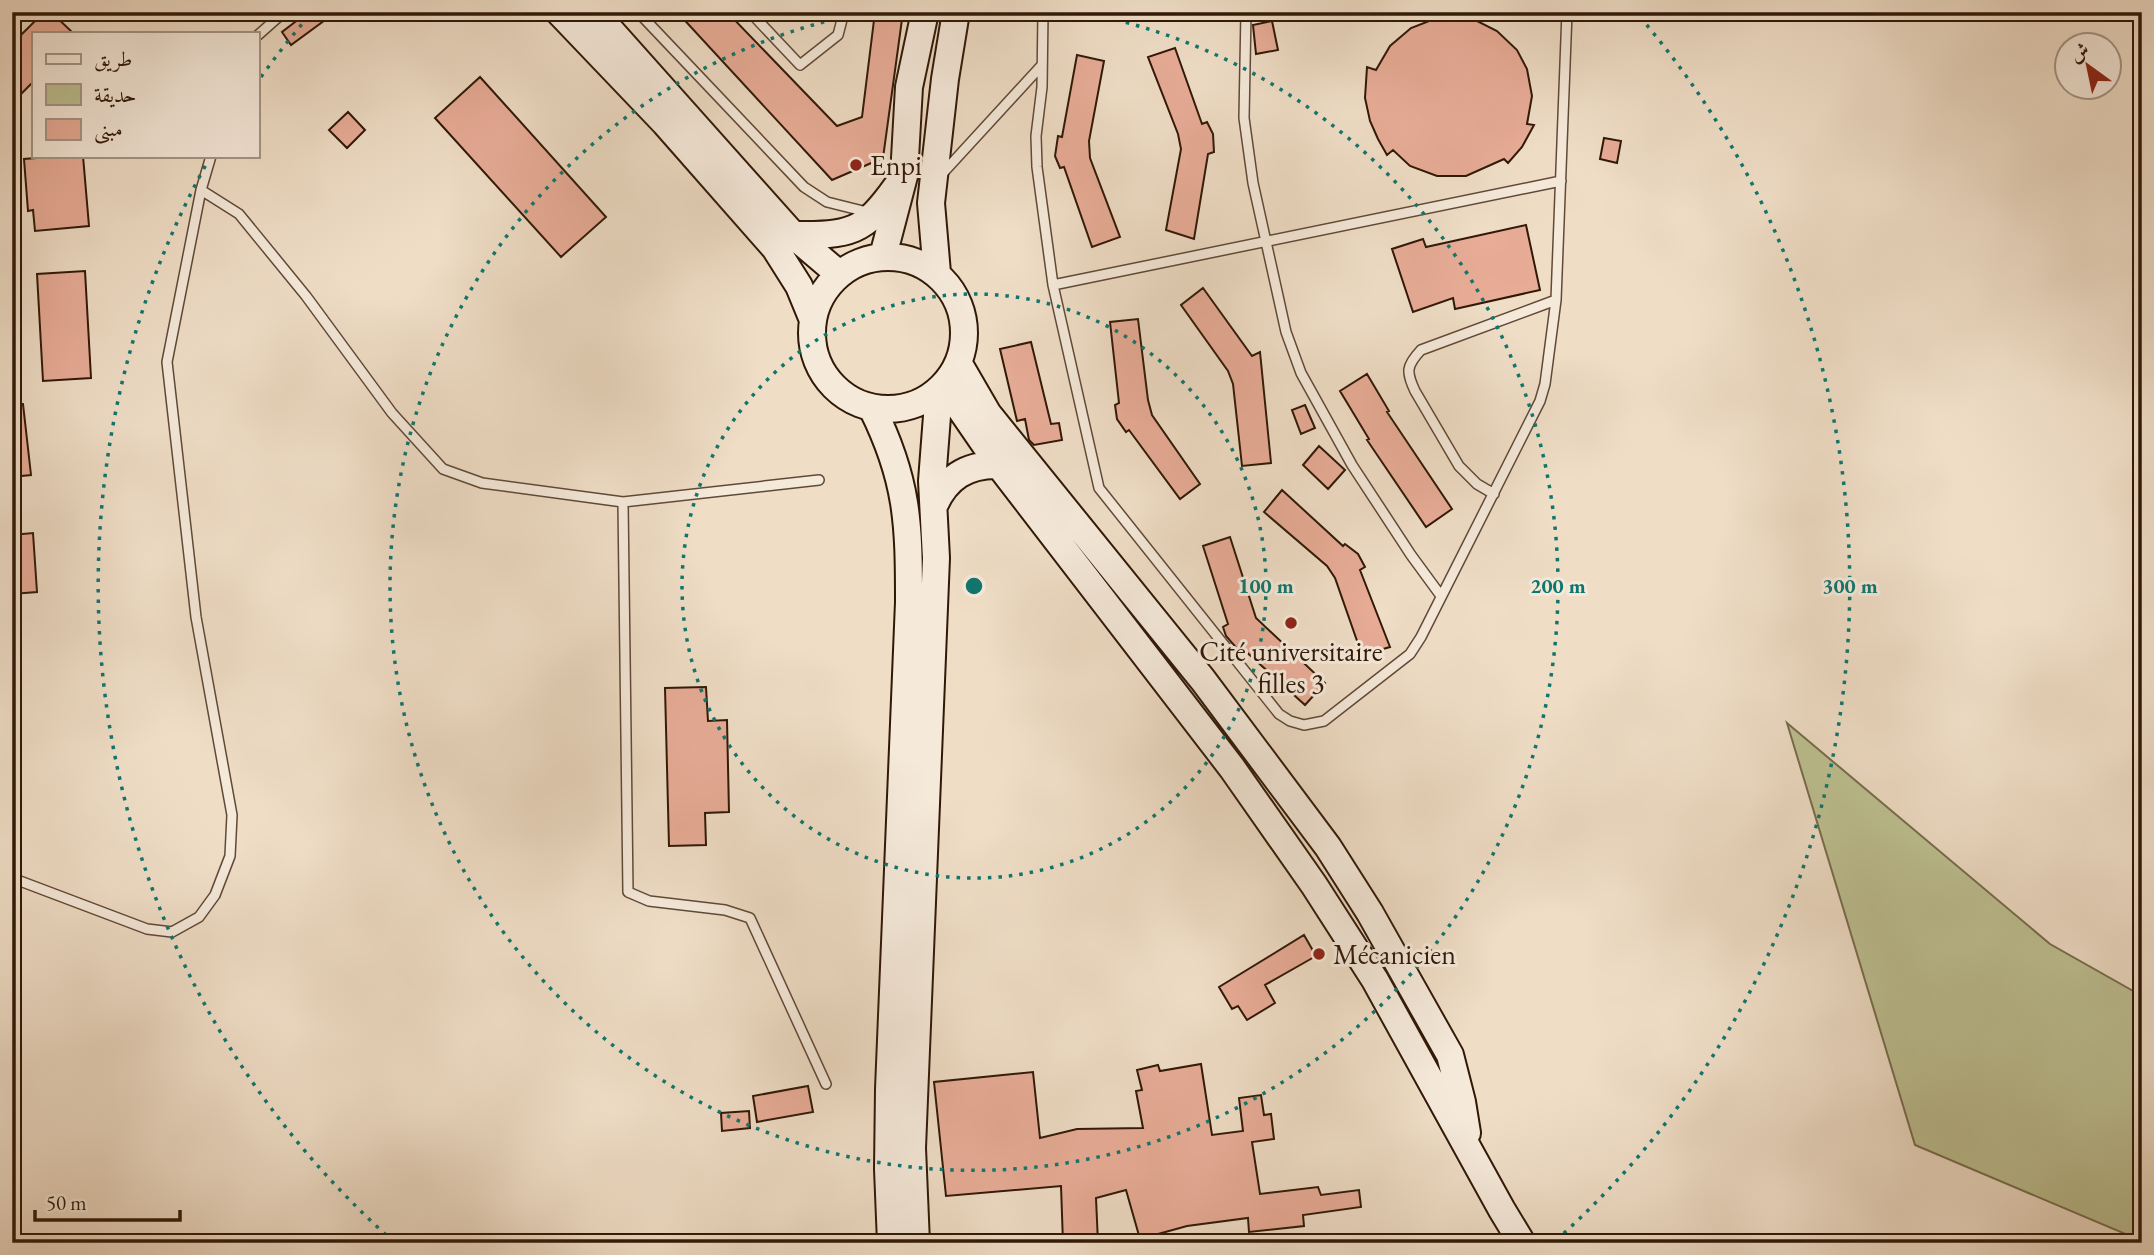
<svg xmlns="http://www.w3.org/2000/svg" width="2154" height="1255" font-family="'EB Garamond',Amiri,serif">
<style>
.green{fill:#bdc092;stroke:#766c4c;stroke-width:2}
.building{fill:#e8ac97;stroke:#301807;stroke-width:2}
.lines{fill:none;stroke-linecap:round;stroke-linejoin:round}
.lane-casing{stroke:#604937;stroke-width:12}
.secondary-casing{stroke:#301807;stroke-width:30}
.lane{stroke:#f5e9da;stroke-width:9}
.secondary{stroke:#f5e9da;stroke-width:26}
.ring{fill:none;stroke:#0f766e;stroke-width:3.5;stroke-dasharray:3.5 7}
.poi-dot{fill:#8f2418;stroke:#f5e9da;stroke-width:2.5}
.labels{text-anchor:middle;dominant-baseline:central;stroke-width:6;stroke-linejoin:round;paint-order:stroke}
.poi-label{font-size:28px;fill:#301807;stroke:#f5e9da;text-anchor:start}
.centre{fill:#0f766e;stroke:#f5e9da;stroke-width:3.5}
.ring-label{font-size:21px;text-anchor:middle;font-weight:bold;fill:#0f766e;stroke:#f5e9da;stroke-width:6;stroke-linejoin:round;paint-order:stroke}
</style>
<rect width="100%" height="100%" fill="#efddc6"/>
<filter id="stains"><feTurbulence type="fractalNoise" baseFrequency=".00286" numOctaves="4"/><feColorMatrix values="0 0 0 0 .2 0 0 0 0 .09 0 0 0 0 .02 0 0 0 .5 -.17"/></filter>
<radialGradient id="worn" r=".72"><stop offset=".6" stop-color="#630" stop-opacity="0"/><stop offset="1" stop-color="#630" stop-opacity=".3"/></radialGradient>
<!-- green -->
<path class="green" d="M 1787,723 L 2050,944 L 2142,996 L 2142,1241 L 1915,1145 Z"/>
<!-- building -->
<path class="building" d="M 44,12 L 51,12 L 73,33 L 33,33 L 33,82 L 12,103 L 12,44 Z
M 308,12 L 336,12 L 291,45 L 282,32 Z
M 677,12 L 727,12 L 837,126 L 862,117 L 875,12 L 903,12 L 883,158 L 832,180 Z
M 1434,12 L 1477,14 L 1475,20 L 1497,31 L 1517,50 L 1527,69 L 1532,96 L 1527,124 L 1534,125 L 1522,147 L 1508,163 L 1504,159 L 1466,176 L 1437,176 L 1410,166 L 1393,150 L 1387,155 L 1378,139 L 1370,121 L 1365,98 L 1367,67 L 1376,70 L 1390,46 L 1411,28 L 1437,18 Z
M 1272,21 L 1278,50 L 1256,54 L 1253,25 Z
M 1175,48 L 1202,124 L 1207,122 L 1213,134 L 1214,152 L 1208,154 L 1194,239 L 1166,230 L 1181,149 L 1178,134 L 1148,57 Z
M 1077,55 L 1104,61 L 1089,141 L 1090,158 L 1120,237 L 1092,247 L 1064,167 L 1060,168 L 1055,156 L 1058,136 L 1062,137 Z
M 480,77 L 606,217 L 561,257 L 435,118 Z
M 348,112 L 365,130 L 347,148 L 329,130 Z
M 1604,138 L 1621,141 L 1617,163 L 1600,159 Z
M 62,156 L 83,156 L 89,226 L 35,231 L 33,210 L 28,211 L 24,159 Z
M 1526,225 L 1540,290 L 1455,309 L 1453,298 L 1413,312 L 1392,249 L 1423,239 L 1426,247 Z
M 85,271 L 91,378 L 43,381 L 37,274 Z
M 1203,288 L 1252,356 L 1260,352 L 1271,463 L 1242,466 L 1233,384 L 1228,371 L 1181,305 Z
M 1138,319 L 1148,400 L 1152,415 L 1200,484 L 1180,499 L 1129,430 L 1126,432 L 1117,419 L 1115,405 L 1119,403 L 1110,322 Z
M 1031,342 L 1051,424 L 1059,423 L 1062,440 L 1034,445 L 1029,440 L 1025,419 L 1017,421 L 1000,349 Z
M 1367,374 L 1389,411 L 1387,412 L 1452,509 L 1426,527 L 1367,440 L 1369,439 L 1340,391 Z
M 23,404 L 31,475 L 12,477 L 12,405 Z
M 1305,405 L 1315,428 L 1301,434 L 1292,410 Z
M 1319,446 L 1345,470 L 1328,489 L 1303,465 Z
M 1282,490 L 1343,546 L 1345,544 L 1358,554 L 1365,567 L 1360,570 L 1390,647 L 1362,655 L 1335,578 L 1327,566 L 1264,512 Z
M 33,533 L 37,592 L 12,594 L 12,535 Z
M 1230,537 L 1256,618 L 1325,683 L 1305,705 L 1243,649 L 1239,651 L 1226,636 L 1223,627 L 1228,624 L 1203,546 Z
M 706,687 L 708,721 L 727,720 L 729,812 L 705,813 L 706,845 L 669,846 L 665,688 Z
M 1304,935 L 1316,956 L 1265,985 L 1275,1003 L 1247,1020 L 1238,1006 L 1232,1009 L 1219,987 Z
M 1201,1064 L 1212,1135 L 1243,1131 L 1239,1098 L 1261,1095 L 1264,1115 L 1271,1114 L 1274,1139 L 1252,1142 L 1260,1194 L 1318,1187 L 1321,1195 L 1359,1190 L 1361,1207 L 1303,1215 L 1304,1226 L 1249,1232 L 1248,1218 L 1187,1226 L 1140,1239 L 1126,1190 L 1096,1198 L 1098,1243 L 1063,1243 L 1061,1186 L 946,1196 L 934,1082 L 1033,1072 L 1040,1138 L 1077,1129 L 1143,1128 L 1136,1091 L 1142,1090 L 1137,1070 L 1158,1065 L 1160,1071 Z
M 808,1086 L 813,1112 L 757,1122 L 753,1096 Z
M 749,1111 L 750,1128 L 722,1131 L 721,1113 Z"/>
<g class="lines">
<defs>
<path id="lane" d="M 638,12 L 804,187 L 827,202 L 867,212
M 750,12 L 800,65 L 838,35 L 844,12
M 1043,12 L 1042,87 L 1036,136 L 1037,167 L 1053,285 L 1099,488 L 1279,714 L 1290,721 L 1304,725 L 1324,721 L 1410,654 L 1421,637 L 1540,401 L 1545,384 L 1556,300 L 1567,12
M 1246,12 L 1244,118 L 1253,183 L 1286,332 L 1301,373 L 1352,465 L 1411,555 L 1441,596
M 257,36 L 284,12
M 942,174 L 1042,65
M 201,190 L 239,214 L 306,296 L 392,413 L 443,469 L 482,483 L 623,502 L 819,480
M 1053,285 L 1561,181
M 1494,494 L 1477,484 L 1459,466 L 1415,391 C 1406,372 1406,366 1421,350 L 1556,300
M 623,502 L 628,892 L 649,901 L 725,910 L 750,918 L 826,1084
M 12,878 L 147,929 L 172,932 L 199,917 L 215,895 L 230,856 L 232,815 L 196,617 L 167,362 L 201,190 L 211,156"/>
<path id="secondary" d="M 559,12 L 665,123 L 775,248 L 799,286 L 813,320
M 594,12 L 793,235 L 839,274
M 793,235 C 850,235 863,234 897,186
M 883,256 L 904,176 L 909,87 L 925,12
M812 333a76 76 0 1 1 152 0a76 76 0 1 1-152 0Z
M 937,273 L 931,203 L 945,79 L 956,12
M 959,364 L 988,414 L 1203,680 L 1328,847 L 1370,913 L 1450,1055 L 1462,1102 L 1467,1133
M 944,385 L 999,465 L 1232,768 L 1314,885 L 1375,980 L 1502,1210 L 1522,1243
M 872,408 C 908,480 909,524 909,602 L 889,1089 L 888,1169 L 891,1243
M 934,506 C 946,478 967,464 999,465
M 916,1243 L 912,1148 L 936,558 L 932,481 L 939,390"/>
</defs>
<!-- lane casing -->
<use href="#lane" class="lane-casing"/>
<!-- secondary casing -->
<use href="#secondary" class="secondary-casing"/>
<!-- lane -->
<use href="#lane" class="lane"/>
<!-- secondary -->
<use href="#secondary" class="secondary"/>
</g>
<!-- distance rings -->
<g class="ring">
<circle cx="974" cy="586" r="292"/>
<path d="M1085 13A584 584 0 1 1 863 13"/>
<path d="M394 1242A876 876 0 0 1 208 161M261 77A876 876 0 0 1 308 17M1640 17A876 876 0 0 1 1554 1242"/>
</g>
<!-- markers -->
<g class="poi-dot">
<circle cx="856" cy="165" r="7"/>
<circle cx="1291" cy="623" r="7"/>
<circle cx="1319" cy="954" r="7"/>
</g>
<g class="labels">
<!-- poi labels -->
<g class="poi-label">
<text x="870" y="165">Enpi</text>
<text x="1291" y="651" text-anchor="middle">Cité universitaire<tspan x="1291" dy="32">filles 3</tspan></text>
<text x="1333" y="954">Mécanicien</text>
</g>
</g>
<circle cx="974" cy="586" r="10" class="centre"/>
<g class="ring-label">
<text x="1266" y="593">100 m</text>
<text x="1558" y="593">200 m</text>
<text x="1850" y="593">300 m</text>
</g>
<!-- margin -->
<rect width="2154" height="1255" fill="none" stroke="#efddc6" stroke-width="42"/>
<rect x="14" y="14" width="2126" height="1227" fill="none" stroke="#301807" stroke-width="3.5"/>
<rect x="21" y="21" width="2112" height="1213" fill="none" stroke="#301807" stroke-width="2"/>
<!-- legend -->
<rect x="32" y="32" width="228" height="126" fill="#f5e9da" stroke="#a69586" stroke-width="2"/>
<rect x="46" y="54" width="35" height="10" fill="#f5e9da" stroke="#a69586" stroke-width="2"/>
<text x="94" y="66" font-size="21" fill="#301807">طريق</text>
<rect x="46" y="84" width="35" height="21" fill="#bdc092" stroke="#a69586" stroke-width="2"/>
<text x="94" y="102" font-size="21" fill="#301807">حديقة</text>
<rect x="46" y="119" width="35" height="21" fill="#e8ac97" stroke="#a69586" stroke-width="2"/>
<text x="94" y="136" font-size="21" fill="#301807">مبنى</text>
<!-- north arrow -->
<g transform="translate(2088 66) rotate(327)"><circle r="33" fill="#f5e9da" stroke="#a69586" stroke-width="2"/>
<path d="M0-5L12 26L0 18L-12 26Z" fill="#8f2418"/>
<text y="-10" font-size="19" font-weight="bold" text-anchor="middle" fill="#301807">ش</text>
</g>
<!-- scale -->
<path d="M35 1210v10h145v-10" fill="none" stroke="#301807" stroke-width="3.5"/>
<text x="46" y="1210" font-size="21" fill="#301807" stroke="#f5e9da" stroke-width="5" paint-order="stroke">50 m</text>
<rect width="100%" height="100%" filter="url(#stains)"/>
<rect width="100%" height="100%" fill="url(#worn)"/>
</svg>
